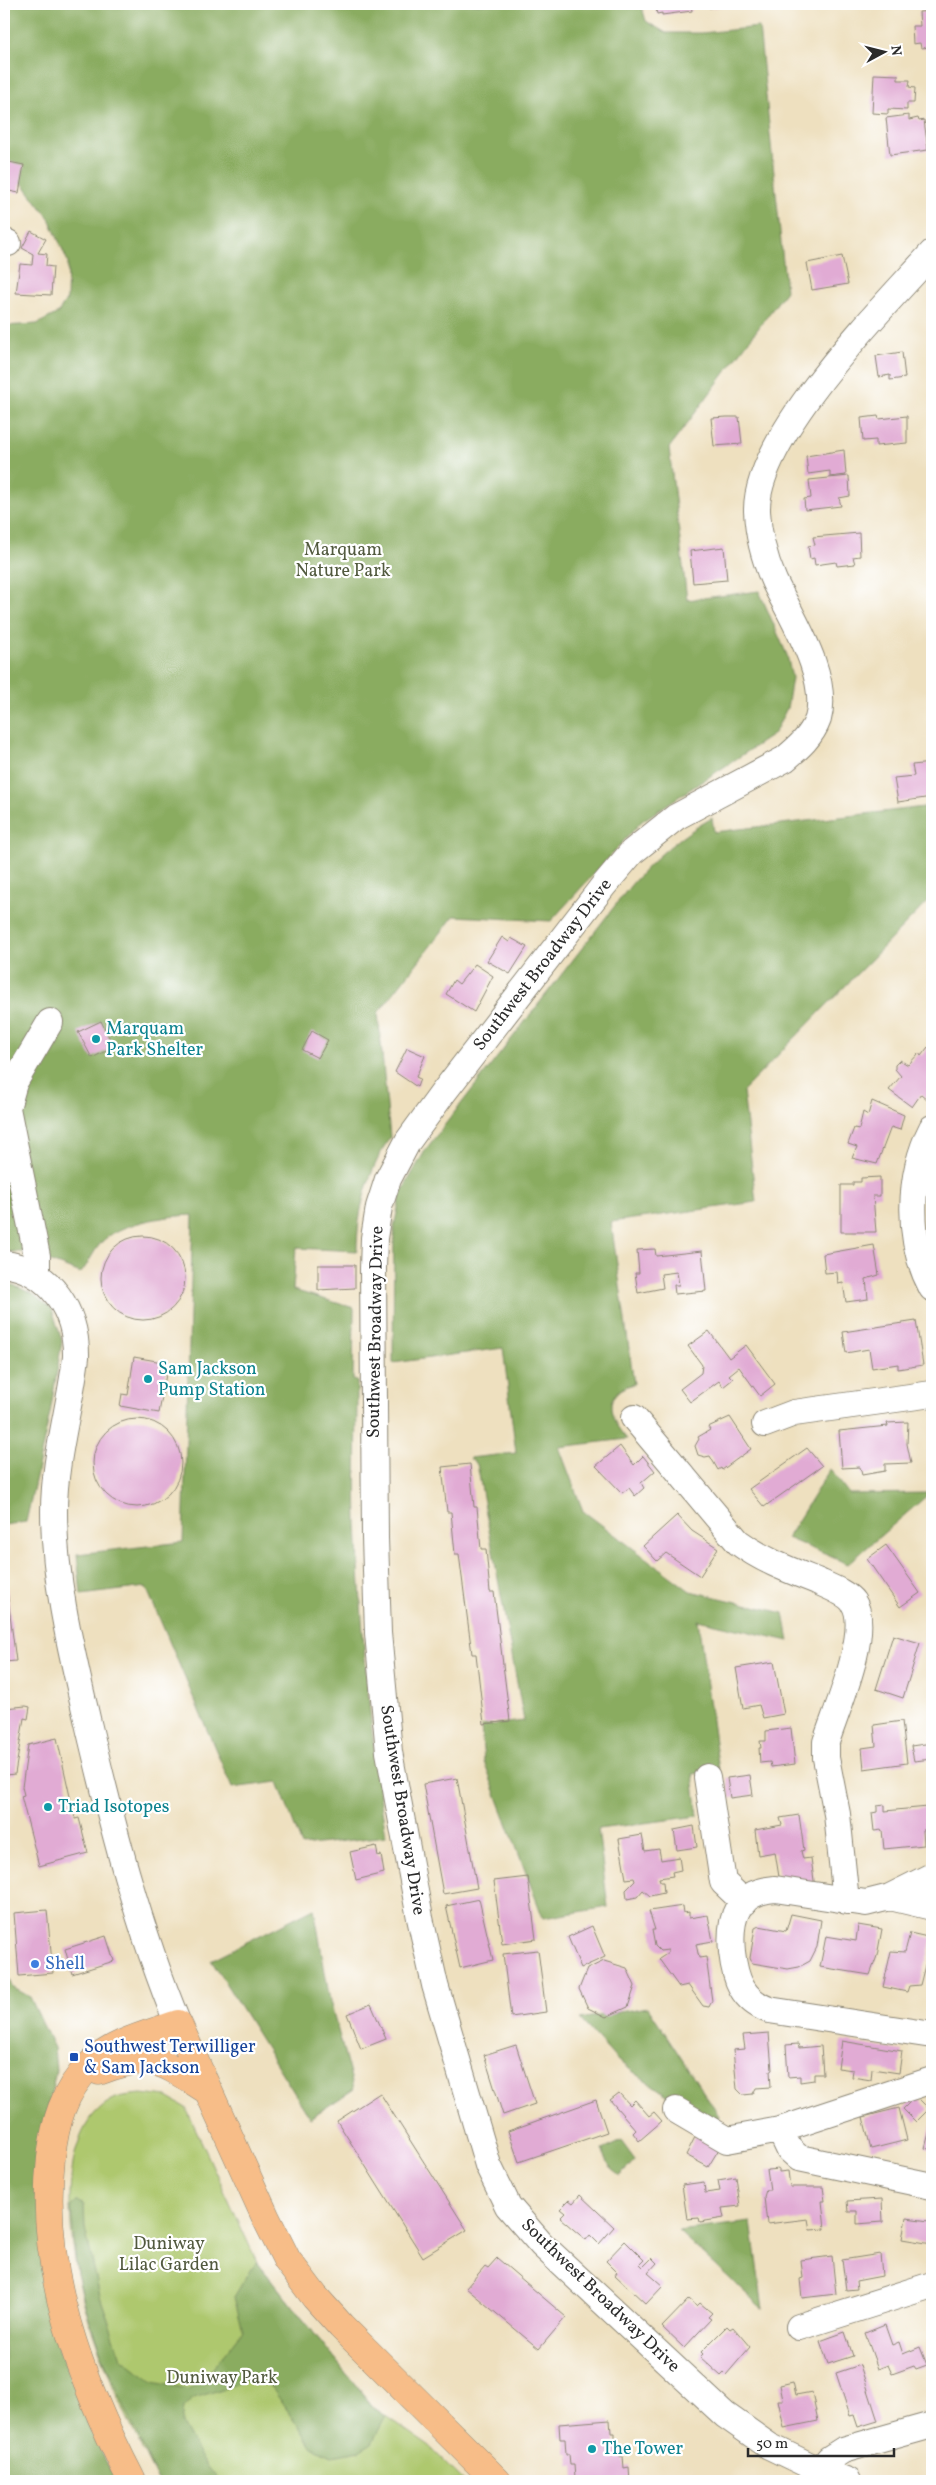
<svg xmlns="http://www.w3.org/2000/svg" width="936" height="2485" font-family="Vollkorn,serif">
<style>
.green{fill:#aec86e;stroke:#6c7a4c}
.forest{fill:#8aac61;stroke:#5a6c46}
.building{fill:#e1abd4}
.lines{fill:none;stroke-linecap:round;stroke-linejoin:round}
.minor-casing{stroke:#8c8675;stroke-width:28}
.major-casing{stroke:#8c8675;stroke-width:29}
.minor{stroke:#fff;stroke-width:26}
.major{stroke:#f7bd88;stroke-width:28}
.culture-dot{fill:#0f9aa8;stroke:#fff;stroke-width:2}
.shop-dot{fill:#3f7fe0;stroke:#fff;stroke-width:2}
.transit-dot{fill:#1a4fb4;stroke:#fff;stroke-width:2}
.labels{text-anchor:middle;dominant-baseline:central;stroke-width:4.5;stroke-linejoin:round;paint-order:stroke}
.park-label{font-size:18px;fill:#525a3f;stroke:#fff}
.street-label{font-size:18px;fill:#2b2b2b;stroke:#fff}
.culture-label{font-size:18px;fill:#0d838f;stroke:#fff;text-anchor:start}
.shop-label{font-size:18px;fill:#366cbe;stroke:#fff;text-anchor:start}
.transit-label{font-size:18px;fill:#164399;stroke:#fff;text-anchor:start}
</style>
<rect width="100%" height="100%" fill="#fff"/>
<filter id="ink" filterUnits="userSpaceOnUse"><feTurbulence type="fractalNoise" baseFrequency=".02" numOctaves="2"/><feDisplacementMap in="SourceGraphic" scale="10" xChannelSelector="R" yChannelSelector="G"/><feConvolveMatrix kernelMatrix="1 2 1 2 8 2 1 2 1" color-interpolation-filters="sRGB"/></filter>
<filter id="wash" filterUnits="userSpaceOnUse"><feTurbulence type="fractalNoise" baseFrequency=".0096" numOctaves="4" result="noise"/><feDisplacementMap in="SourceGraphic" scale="20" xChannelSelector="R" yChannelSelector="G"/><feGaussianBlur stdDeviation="1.12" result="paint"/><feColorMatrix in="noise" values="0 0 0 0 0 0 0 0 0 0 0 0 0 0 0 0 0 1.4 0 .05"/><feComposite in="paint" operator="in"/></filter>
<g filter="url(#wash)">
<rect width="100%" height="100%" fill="#eee0bf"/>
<!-- green -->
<path class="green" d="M 142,2094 L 167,2097 L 186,2108 L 257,2262 L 374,2408 L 430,2447 L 464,2481 L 158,2481 C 132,2431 108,2377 90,2324 C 72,2268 46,2129 116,2098 C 123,2095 134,2095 142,2094 Z"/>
<!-- forest -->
<path class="forest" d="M 4,4 L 641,4 L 646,21 L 666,33 L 702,33 L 759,27 L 786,291 L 669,448 L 687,600 L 759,591 L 787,655 L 792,678 L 787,708 L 774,734 L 642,821 L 551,921 L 454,916 L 378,1013 L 390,1137 C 368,1172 357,1210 357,1251 L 296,1248 L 293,1290 L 354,1308 L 353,1380 L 357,1381 C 357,1436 355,1491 358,1545 C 362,1643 371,1740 386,1836 L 302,1846 L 278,1782 L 232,1788 L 146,1587 L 81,1595 L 77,1554 L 183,1542 L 193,1215 C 167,1216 118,1222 100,1244 C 93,1252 89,1263 81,1273 L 24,1252 L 4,1252 L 4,326 L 37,324 L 58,313 L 67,299 L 68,262 L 49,218 L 4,159 Z
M 932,806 L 932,897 L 743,1091 L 756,1202 L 611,1222 L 634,1384 C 600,1392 609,1420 627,1439 L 559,1447 L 583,1511 L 690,1591 L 784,1613 L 789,1641 L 698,1620 L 719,1771 L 693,1774 L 698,1816 L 598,1829 L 608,1907 L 543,1918 L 484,1762 L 481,1726 L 524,1721 L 477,1464 L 469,1458 L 516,1453 L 503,1348 L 393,1363 L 394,1227 L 401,1193 L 426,1149 L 631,885 C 655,857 680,836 712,818 L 714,832 Z
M 13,1285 L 33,1294 L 52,1309 L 62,1341 L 50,1413 L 26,1522 L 4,1525 L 4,1287 Z
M 830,1469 L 849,1494 L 930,1493 L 848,1564 L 787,1538 Z
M 314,1908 L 330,2001 L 354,2089 L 310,2118 L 211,1960 Z
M 4,1967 L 12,1987 L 30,1997 L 54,2048 L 56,2070 L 39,2153 L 45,2286 L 59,2348 L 90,2429 L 116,2481 L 4,2481 Z
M 648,2007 L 719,2116 L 713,2127 L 618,2061 L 580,2019 Z
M 621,2141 L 635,2160 L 620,2176 L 612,2170 L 602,2150 Z
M 78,2201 L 84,2205 L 85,2228 L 100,2296 L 121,2358 L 153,2382 L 189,2389 L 210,2372 L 243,2330 L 234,2297 L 252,2267 L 257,2262 L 374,2408 L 386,2416 L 372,2443 L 359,2451 L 331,2456 L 313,2447 L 272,2388 L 254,2379 L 194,2398 L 184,2407 L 182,2424 L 201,2458 L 219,2481 L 158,2481 L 103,2358 L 90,2322 L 77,2274 L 71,2207 Z
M 751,2222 L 763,2309 L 678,2231 Z"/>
<g id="blocks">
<!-- building -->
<path class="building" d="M 655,4 L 691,4 L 692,11 L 662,15 L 662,13 L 657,14 Z
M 709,4 L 730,4 L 730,5 L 709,8 Z
M 932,11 L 932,47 L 921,48 L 920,43 L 913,44 L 912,26 L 920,26 L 919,12 Z
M 874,74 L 898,75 L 898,80 L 910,80 L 909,87 L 915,88 L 914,103 L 907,103 L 907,110 L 888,109 L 888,114 L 872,113 Z
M 909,115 L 909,120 L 918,118 L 919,121 L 924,120 L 928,150 L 890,155 L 886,118 Z
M 4,161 L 24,165 L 19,193 L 4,190 Z
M 31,231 L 46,239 L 38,253 L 47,254 L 46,266 L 53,267 L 51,295 L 16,293 L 20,264 L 32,265 L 33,254 L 22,248 Z
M 842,256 L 848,284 L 812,290 L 807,263 Z
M 902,352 L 905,378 L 890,380 L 890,375 L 879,377 L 876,356 Z
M 878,416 L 879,419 L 907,416 L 907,443 L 876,446 L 876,440 L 863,441 L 861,418 Z
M 727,417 L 739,417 L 742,444 L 714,446 L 711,418 Z
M 844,450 L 846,475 L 830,477 L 830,471 L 808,474 L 806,456 Z
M 849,476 L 850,496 L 839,498 L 841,506 L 805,510 L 804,499 L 811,498 L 809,480 Z
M 859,533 L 860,556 L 853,557 L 855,564 L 837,566 L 836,562 L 815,565 L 814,558 L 810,559 L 808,546 L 815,545 L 813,537 Z
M 724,547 L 727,580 L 693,583 L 690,551 Z
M 932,763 L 932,797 L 898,802 L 894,778 L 914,776 L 912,765 Z
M 502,937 L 509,942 L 511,938 L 527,947 L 510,974 L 487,961 Z
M 475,964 L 493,976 L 474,1012 L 446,994 L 454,980 L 459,984 Z
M 101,1021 L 114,1047 L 92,1058 L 78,1032 Z
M 312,1031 L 328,1040 L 318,1058 L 302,1050 Z
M 928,1047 L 932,1051 L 932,1092 L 927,1099 L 921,1094 L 912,1107 L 889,1090 L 901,1076 L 895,1069 L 895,1065 L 900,1060 L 908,1065 L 919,1053 L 921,1056 Z
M 407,1048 L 425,1056 L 416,1077 L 420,1079 L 417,1087 L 395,1072 Z
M 872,1101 L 904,1115 L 900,1130 L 891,1127 L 877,1164 L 852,1158 L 857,1147 L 848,1144 L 854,1128 L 859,1129 L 863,1112 L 868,1115 Z
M 880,1177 L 880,1196 L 873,1196 L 876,1232 L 841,1232 L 841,1185 L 853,1185 L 853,1182 L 861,1182 L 861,1178 Z
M101 1278a42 42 0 1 1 84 0a42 42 0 1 1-84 0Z
M 874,1245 L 879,1275 L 866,1279 L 868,1299 L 846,1302 L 843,1283 L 838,1284 L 837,1272 L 825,1273 L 823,1254 Z
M 655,1249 L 656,1256 L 702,1251 L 706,1291 L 675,1294 L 674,1285 L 679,1285 L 677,1272 L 661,1274 L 663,1288 L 638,1293 L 635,1273 L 639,1273 L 637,1250 Z
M 318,1265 L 355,1265 L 355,1288 L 318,1290 Z
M 916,1321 L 923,1365 L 898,1369 L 898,1364 L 872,1368 L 869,1349 L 846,1353 L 843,1332 Z
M 709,1331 L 729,1358 L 746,1345 L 775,1384 L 760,1396 L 739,1367 L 729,1375 L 733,1379 L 723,1387 L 719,1381 L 690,1402 L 680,1389 L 701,1373 L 702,1365 L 688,1346 Z
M 134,1357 L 168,1363 L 159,1413 L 120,1406 L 122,1394 L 128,1395 Z
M 730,1417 L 751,1449 L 722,1470 L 721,1468 L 718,1470 L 710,1456 L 705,1457 L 698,1455 L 695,1446 L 699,1439 L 698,1437 L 710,1430 L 708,1427 Z
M93 1463a44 44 0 1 1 88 0a44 44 0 1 1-88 0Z
M 908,1422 L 907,1444 L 911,1463 L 885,1464 L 885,1471 L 862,1475 L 860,1467 L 842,1468 L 839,1431 L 888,1426 L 887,1423 Z
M 620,1446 L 634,1465 L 643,1456 L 655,1471 L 641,1483 L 644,1488 L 635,1496 L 629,1488 L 622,1493 L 596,1466 Z
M 807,1448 L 822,1466 L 764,1507 L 749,1489 Z
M 470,1464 L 474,1507 L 477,1507 L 481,1549 L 486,1549 L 490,1592 L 494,1592 L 510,1721 L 484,1724 L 476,1654 L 472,1654 L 459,1554 L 455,1554 L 451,1512 L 447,1512 L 442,1467 Z
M 677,1515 L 692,1531 L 718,1548 L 700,1576 L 666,1553 L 657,1561 L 643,1546 Z
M 886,1545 L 920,1593 L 900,1607 L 867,1559 Z
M 4,1567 L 16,1661 L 4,1662 Z
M 893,1635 L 920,1643 L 903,1698 L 876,1689 Z
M 774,1662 L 784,1714 L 763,1718 L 759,1705 L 743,1708 L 736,1668 Z
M 26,1706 L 30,1707 L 28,1719 L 24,1718 L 15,1774 L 6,1775 L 4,1708 Z
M 902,1721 L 907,1763 L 864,1769 L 862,1748 L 876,1746 L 874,1725 Z
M 791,1728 L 795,1764 L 771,1767 L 770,1762 L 760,1763 L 759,1748 L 761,1748 L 760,1741 L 766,1741 L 766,1731 Z
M 57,1738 L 75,1819 L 79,1818 L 88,1853 L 39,1866 L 21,1796 L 24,1795 L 22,1787 L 28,1745 Z
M 932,1743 L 932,1759 L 914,1761 L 911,1746 Z
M 750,1775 L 753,1795 L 730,1798 L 727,1778 Z
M 457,1778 L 477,1888 L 443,1894 L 423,1784 Z
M 885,1805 L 885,1811 L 928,1807 L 931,1829 L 923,1830 L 924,1845 L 884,1849 L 882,1830 L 874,1831 L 872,1813 L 877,1812 L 877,1806 Z
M 799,1815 L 804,1850 L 801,1851 L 803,1859 L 811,1858 L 815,1888 L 780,1883 L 775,1852 L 758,1855 L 755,1830 L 782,1825 L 780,1818 Z
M 694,1826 L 697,1847 L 677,1850 L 674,1830 Z
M 642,1835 L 645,1851 L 659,1849 L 661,1860 L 679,1857 L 681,1870 L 672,1872 L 673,1876 L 659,1878 L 660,1882 L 663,1882 L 664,1893 L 650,1896 L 643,1890 L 637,1897 L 627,1899 L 626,1890 L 635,1881 L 634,1878 L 626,1879 L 619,1839 Z
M 376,1846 L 378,1856 L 381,1855 L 384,1873 L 356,1880 L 350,1852 Z
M 528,1877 L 536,1939 L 502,1944 L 494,1881 Z
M 479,1899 L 493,1960 L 460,1968 L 446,1906 Z
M 683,1906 L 684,1913 L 689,1912 L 689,1918 L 708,1915 L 713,1941 L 696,1944 L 699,1958 L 706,1957 L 712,2001 L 709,2007 L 703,2006 L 688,1985 L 679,1987 L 659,1959 L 668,1953 L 668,1950 L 660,1951 L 655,1946 L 652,1930 L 655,1930 L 649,1911 Z
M 47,1910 L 53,1973 L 19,1976 L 14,1913 Z
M 791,1914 L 821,1920 L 817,1947 L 810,1961 L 799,1967 L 788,1969 L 752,1963 L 750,1958 L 755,1928 L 759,1926 L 786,1931 Z
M 858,1925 L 882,1929 L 877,1956 L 870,1975 L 820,1967 L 826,1936 L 856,1941 Z
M 592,1926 L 605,1957 L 581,1968 L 568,1937 Z
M 910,1933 L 932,1938 L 920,1985 L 909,1986 L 907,1992 L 883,1987 L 891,1951 L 905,1952 Z
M 106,1936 L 114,1961 L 72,1974 L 65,1949 Z
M 538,1950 L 546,2012 L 511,2017 L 503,1954 Z
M 604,1961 L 627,1968 L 635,1986 L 628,2007 L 606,2017 L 588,2008 L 579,1989 L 587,1969 Z
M 931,1961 L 932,1962 L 932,1988 L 928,1983 Z
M 371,2004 L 386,2039 L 361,2049 L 347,2014 Z
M 769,2033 L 772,2070 L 770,2070 L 771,2087 L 756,2088 L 753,2094 L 743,2095 L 737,2089 L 733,2050 L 745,2049 L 743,2035 Z
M 842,2041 L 902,2051 L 899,2073 L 872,2069 L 871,2080 L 852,2077 L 853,2070 L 838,2068 Z
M 798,2044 L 799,2048 L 821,2046 L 823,2074 L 814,2074 L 814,2080 L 800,2082 L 800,2076 L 788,2077 L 786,2045 Z
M 516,2045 L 535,2104 L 503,2115 L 484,2055 Z
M 380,2093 L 467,2230 L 423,2257 L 337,2121 Z
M 619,2093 L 630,2105 L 635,2100 L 649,2116 L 654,2112 L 662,2121 L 639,2141 L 633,2133 L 636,2130 L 610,2100 Z
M 916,2096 L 929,2109 L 916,2122 L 903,2109 Z
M 596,2100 L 607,2132 L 519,2162 L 508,2131 Z
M 899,2108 L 907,2140 L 871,2149 L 863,2117 Z
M 932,2122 L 932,2150 L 925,2148 Z
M 696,2135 L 719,2149 L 708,2167 L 686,2155 Z
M 779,2169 L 779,2172 L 788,2171 L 790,2187 L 823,2187 L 825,2201 L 822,2201 L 825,2229 L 810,2230 L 808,2219 L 767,2224 L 764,2197 L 766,2190 L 770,2190 L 767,2170 Z
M 736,2177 L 740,2206 L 722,2208 L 724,2218 L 700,2222 L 699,2218 L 687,2219 L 682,2185 L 704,2182 L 705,2193 L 720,2191 L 718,2180 Z
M 580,2195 L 614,2227 L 599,2244 L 590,2235 L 586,2240 L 560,2218 L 565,2213 L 560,2209 L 569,2200 L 573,2203 Z
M 882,2199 L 883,2222 L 857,2224 L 857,2211 L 848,2211 L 847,2201 Z
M 931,2207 L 932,2244 L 902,2239 L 906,2218 L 929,2221 Z
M 625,2241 L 644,2260 L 640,2264 L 643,2267 L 652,2258 L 657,2263 L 648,2273 L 663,2286 L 646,2304 L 615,2275 L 617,2272 L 606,2261 Z
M 880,2254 L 882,2276 L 856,2281 L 857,2289 L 846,2290 L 842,2260 Z
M 832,2256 L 836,2294 L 802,2298 L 800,2279 L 803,2278 L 801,2260 Z
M 497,2258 L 566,2317 L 539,2349 L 466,2288 L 485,2266 L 488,2268 Z
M 689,2299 L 697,2306 L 700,2303 L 712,2313 L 708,2317 L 711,2319 L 684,2348 L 662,2327 Z
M 885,2325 L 892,2345 L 899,2342 L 903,2354 L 920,2347 L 927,2365 L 916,2369 L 914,2366 L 892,2374 L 888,2365 L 878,2369 L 865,2333 Z
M 727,2326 L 730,2329 L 733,2327 L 750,2347 L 726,2375 L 724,2373 L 721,2376 L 700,2357 L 703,2354 L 701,2352 Z
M 845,2332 L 853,2356 L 828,2364 L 820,2341 Z
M 860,2365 L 878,2421 L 858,2427 L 854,2415 L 850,2416 L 836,2373 Z
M 793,2382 L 796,2395 L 812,2392 L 818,2421 L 784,2428 L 778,2400 L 783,2400 L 780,2385 Z
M 610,2420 L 611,2433 L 615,2433 L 615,2445 L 619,2445 L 619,2457 L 623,2456 L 624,2468 L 629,2467 L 630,2481 L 580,2481 L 580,2478 L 575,2478 L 574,2465 L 570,2465 L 569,2454 L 566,2454 L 565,2439 L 560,2439 L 559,2424 Z
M 677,2479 L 681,2481 L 660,2481 L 660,2480 Z"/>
</g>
</g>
<g filter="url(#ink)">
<use href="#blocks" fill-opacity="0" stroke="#8c8675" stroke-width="1"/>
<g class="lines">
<defs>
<path id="minor" d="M 4,243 L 8,243
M 932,1128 C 908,1175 906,1240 932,1288
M 4,1264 C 51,1270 77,1312 76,1357 C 70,1408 54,1459 54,1511 C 54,1583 72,1653 88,1723 C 112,1825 138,1927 178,2024
M 37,1276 L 37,1256 L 7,1108 L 14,1083 L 50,1022
M 634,1418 L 738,1542 C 762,1560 789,1570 817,1581 C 827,1586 847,1593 853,1602 C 872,1629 836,1711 826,1742 L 826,1758 L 837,1814 L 846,1901
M 765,1424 L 794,1413 L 932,1394
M 707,1777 L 723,1882 L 744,1902
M 932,1876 L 890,1897 L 866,1903 L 775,1889 C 736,1892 729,1918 732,1952 C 735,1979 742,2000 769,2010 L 932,2035
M 890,1897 L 932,1907
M 676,2110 L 727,2140 L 780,2130 L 789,2149 L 799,2158 L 932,2186
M 780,2130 L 932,2080
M 799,2327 L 932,2285
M 821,2471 L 829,2459 L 843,2450 L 932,2425
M 848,2481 L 821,2471 L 769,2446 L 725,2415 L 542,2245 L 508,2206 L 488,2165 L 435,1985 L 420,1918 L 389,1752 L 378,1633 L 375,1538 L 373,1269 L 374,1238 L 379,1207 L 388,1179 L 408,1141 L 443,1093 L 604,885 L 632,852 L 676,817 L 785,759 C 798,748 812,736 818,719 C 830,676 792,619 774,581 C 765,560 758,535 757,511 C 755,436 882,309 932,253"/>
<path id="major" d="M 99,2071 C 152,2050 163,2062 207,2090
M 132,2481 C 81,2382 38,2271 51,2158 C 55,2123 63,2092 89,2066 C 111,2043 149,2034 178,2024 L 266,2218 L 287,2260 L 315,2297 L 341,2326 L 497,2481"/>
</defs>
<!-- minor casing -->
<use href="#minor" class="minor-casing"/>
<!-- major casing -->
<use href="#major" class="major-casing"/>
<!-- minor -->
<use href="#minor" class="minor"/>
<!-- major -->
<use href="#major" class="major"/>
</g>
</g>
<!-- markers -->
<g class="culture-dot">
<circle cx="96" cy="1039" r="5"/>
<circle cx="148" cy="1379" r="5"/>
<circle cx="48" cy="1807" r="5"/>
<circle cx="592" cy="2449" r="5"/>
</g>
<circle class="shop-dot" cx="35" cy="1964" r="5"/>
<rect class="transit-dot" x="69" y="2052" width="10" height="10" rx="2.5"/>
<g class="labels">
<!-- park labels -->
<g class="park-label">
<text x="343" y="550">Marquam<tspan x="343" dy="21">Nature Park</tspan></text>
<text x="169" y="2244">Duniway<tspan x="169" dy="21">Lilac Garden</tspan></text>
<text x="222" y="2378">Duniway Park</text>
</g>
<!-- street labels -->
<g class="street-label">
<text transform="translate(543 965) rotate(-52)">Southwest Broadway Drive</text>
<text transform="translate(376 1332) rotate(-89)">Southwest Broadway Drive</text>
<text transform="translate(402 1810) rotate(81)">Southwest Broadway Drive</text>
<text transform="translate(600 2296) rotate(44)">Southwest Broadway Drive</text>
</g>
<!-- culture labels -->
<g class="culture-label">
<text x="106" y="1029">Marquam<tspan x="106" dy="21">Park Shelter</tspan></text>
<text x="158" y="1369">Sam Jackson<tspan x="158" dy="21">Pump Station</tspan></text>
<text x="58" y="1807">Triad Isotopes</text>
<text x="602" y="2449">The Tower</text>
</g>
<!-- shop labels -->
<g class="shop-label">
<text x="45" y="1964">Shell</text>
</g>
<!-- transit labels -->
<g class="transit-label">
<text x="84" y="2047">Southwest Terwilliger<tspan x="84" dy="21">&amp; Sam Jackson</tspan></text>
</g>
</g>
<!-- margin -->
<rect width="936" height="2485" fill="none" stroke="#fff" stroke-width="20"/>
<!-- north arrow -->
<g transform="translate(884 52) rotate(83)" stroke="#ffffff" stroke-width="4" paint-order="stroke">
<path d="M0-4L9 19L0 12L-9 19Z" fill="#2b2b2b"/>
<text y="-8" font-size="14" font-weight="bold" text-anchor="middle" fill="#2b2b2b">N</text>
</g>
<!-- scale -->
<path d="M748 2448v8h146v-8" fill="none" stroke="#2b2b2b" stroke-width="2.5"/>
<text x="756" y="2448" font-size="15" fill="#2b2b2b" stroke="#ffffff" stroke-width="4" paint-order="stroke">50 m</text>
</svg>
